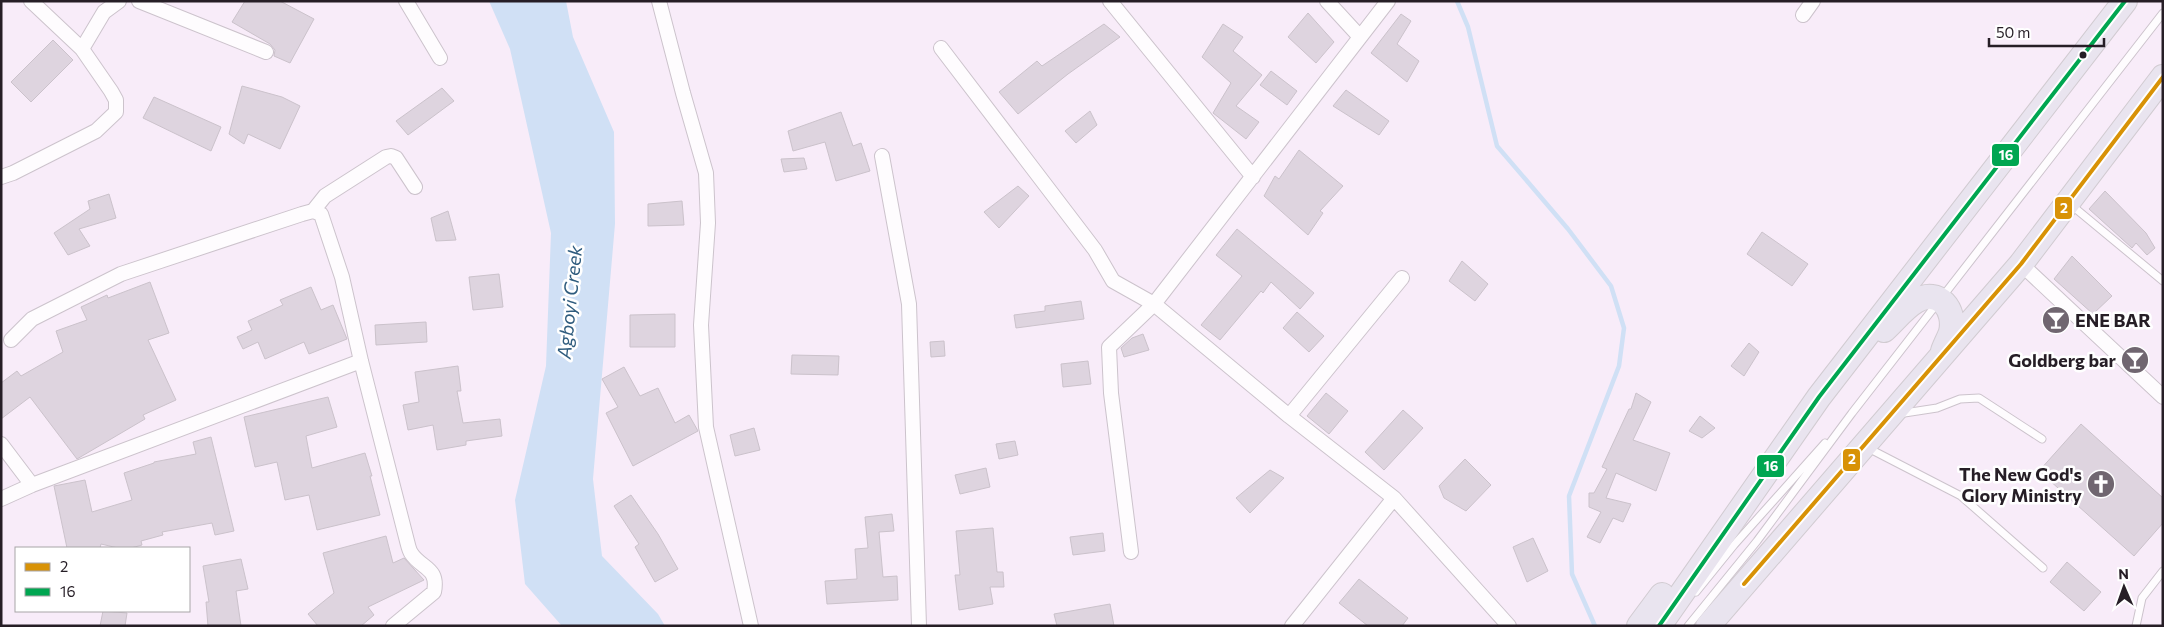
<svg xmlns="http://www.w3.org/2000/svg" width="2164" height="627" font-family="Commissioner,sans-serif">
<style>
.water{fill:#d0e0f5}
.lines{fill:none;stroke-linecap:round;stroke-linejoin:round}
.stream{stroke:#d0e0f5;stroke-width:4.5}
.building{fill:#ded4df;stroke:#cbc2cb}
.service-casing{stroke:#ccc3cc;stroke-width:9}
.minor-casing{stroke:#ccc3cc;stroke-width:16}
.trunk-casing{stroke:#d1cbd1;stroke-width:26}
.service{stroke:#fefcfe;stroke-width:7}
.minor{stroke:#fefcfe;stroke-width:14}
.trunk{stroke:#e9e4ef;stroke-width:24}
.bus-1-casing{stroke:#fff;stroke-width:8}
.bus-2-casing{stroke:#fff;stroke-width:8}
.bus-1{stroke:#d89206;stroke-width:4}
.bus-2{stroke:#00a651;stroke-width:4}
.bus-dot{fill:#261e26;stroke:#fff;stroke-width:2}
.labels{text-anchor:middle;dominant-baseline:central;stroke-width:5;stroke-linejoin:round;paint-order:stroke}
.poi-label{font-size:18px;font-weight:bold;fill:#261e26;stroke:#fff;text-anchor:end}
.water-label{font-size:19px;font-style:italic;fill:#2f5c7e;stroke:#fff}
.line-badge{stroke:#fff;stroke-width:2}
.badge-label{font-size:14px;text-anchor:middle;font-weight:bold;fill:#fff}
</style>
<rect width="100%" height="100%" fill="#f8ecf9"/>
<!-- water -->
<path class="water" d="M 489,1 L 566,1 L 573,37 L 614,132 L 615,224 L 593,479 L 602,556 L 658,614 L 665,626 L 562,626 L 525,584 L 515,500 L 546,366 L 551,233 L 510,49 Z"/>
<g class="lines">
<!-- stream -->
<path class="stream" d="M 1457,1 L 1468,27 L 1497,146 L 1568,229 L 1611,286 L 1624,328 L 1619,366 L 1569,496 L 1572,574 L 1595,626"/>
</g>
<!-- building -->
<path class="building" d="M 245,1 L 280,1 L 314,19 L 290,63 L 274,56 L 275,50 L 270,44 L 232,22 Z
M 1308,13 L 1334,42 L 1316,63 L 1288,37 Z
M 1401,14 L 1411,21 L 1397,44 L 1419,61 L 1407,82 L 1371,53 Z
M 1104,24 L 1120,37 L 1068,74 L 1018,114 L 999,92 L 1037,61 L 1042,66 Z
M 1223,24 L 1243,37 L 1233,51 L 1262,75 L 1236,106 L 1259,122 L 1246,139 L 1213,113 L 1231,83 L 1202,57 Z
M 53,40 L 73,60 L 31,102 L 11,82 Z
M 1271,71 L 1297,91 L 1287,105 L 1260,85 Z
M 242,86 L 282,97 L 300,106 L 280,149 L 248,134 L 244,144 L 229,134 Z
M 442,88 L 454,101 L 408,135 L 396,121 Z
M 1346,90 L 1389,121 L 1379,135 L 1333,106 Z
M 154,97 L 221,127 L 211,151 L 143,118 Z
M 1090,111 L 1097,125 L 1076,143 L 1065,131 Z
M 841,112 L 853,146 L 861,143 L 870,171 L 836,181 L 825,142 L 793,151 L 788,131 Z
M 1299,150 L 1343,186 L 1320,211 L 1323,213 L 1308,235 L 1264,196 L 1275,176 L 1279,179 Z
M 804,158 L 807,169 L 784,172 L 781,159 Z
M 1018,186 L 1029,196 L 999,228 L 984,212 Z
M 2105,191 L 2146,233 L 2155,248 L 2147,255 L 2136,243 L 2132,248 L 2089,209 Z
M 109,194 L 116,218 L 79,229 L 90,246 L 68,255 L 54,233 L 90,209 L 88,201 Z
M 682,201 L 684,225 L 648,226 L 648,204 Z
M 448,211 L 456,240 L 436,241 L 431,218 Z
M 1237,229 L 1314,293 L 1300,309 L 1271,282 L 1263,293 L 1261,291 L 1220,340 L 1201,325 L 1242,276 L 1216,255 Z
M 1762,232 L 1808,264 L 1792,286 L 1747,254 Z
M 2072,256 L 2112,296 L 2093,314 L 2054,279 Z
M 1462,261 L 1488,284 L 1475,301 L 1449,281 Z
M 499,274 L 503,307 L 473,310 L 469,277 Z
M 150,282 L 169,333 L 148,340 L 176,400 L 143,415 L 145,419 L 77,459 L 30,397 L 1,419 L 1,383 L 17,371 L 21,376 L 63,352 L 56,331 L 87,320 L 81,307 L 107,295 L 108,298 Z
M 311,287 L 321,310 L 333,305 L 347,339 L 309,354 L 304,342 L 265,359 L 258,342 L 243,349 L 237,337 L 252,330 L 248,321 L 283,305 L 280,300 Z
M 1081,301 L 1084,319 L 1016,328 L 1014,315 L 1045,311 L 1045,306 Z
M 1297,312 L 1324,336 L 1309,352 L 1283,328 Z
M 675,314 L 675,347 L 630,347 L 630,315 Z
M 426,322 L 427,342 L 376,345 L 375,325 Z
M 1143,334 L 1149,350 L 1124,357 L 1121,348 L 1132,338 Z
M 944,341 L 945,356 L 931,357 L 930,342 Z
M 1749,343 L 1759,352 L 1744,376 L 1731,366 Z
M 792,355 L 839,356 L 838,375 L 791,374 Z
M 1088,361 L 1091,384 L 1063,387 L 1061,364 Z
M 458,366 L 461,391 L 457,391 L 463,423 L 500,419 L 502,436 L 466,441 L 466,445 L 437,450 L 433,425 L 408,430 L 403,405 L 419,402 L 415,372 Z
M 624,367 L 640,396 L 658,388 L 675,423 L 689,415 L 698,431 L 633,466 L 606,413 L 618,407 L 602,379 Z
M 1326,393 L 1348,411 L 1329,434 L 1307,416 Z
M 1636,393 L 1651,402 L 1633,440 L 1670,453 L 1656,491 L 1616,473 L 1606,498 L 1631,504 L 1623,522 L 1613,518 L 1600,543 L 1587,537 L 1601,512 L 1589,507 L 1589,493 L 1594,493 L 1607,469 L 1602,467 L 1629,409 L 1631,409 Z
M 328,397 L 337,427 L 306,436 L 312,468 L 365,453 L 372,476 L 370,476 L 380,515 L 317,530 L 309,495 L 285,500 L 277,462 L 255,467 L 244,417 Z
M 1403,410 L 1423,428 L 1384,470 L 1365,452 Z
M 1700,416 L 1715,428 L 1702,438 L 1689,431 Z
M 2081,424 L 2163,498 L 2163,523 L 2134,556 L 2039,471 Z
M 754,428 L 760,450 L 735,456 L 730,435 Z
M 211,437 L 234,531 L 215,535 L 212,523 L 162,532 L 163,535 L 141,541 L 142,545 L 131,548 L 118,548 L 101,544 L 100,548 L 67,548 L 54,486 L 85,480 L 92,512 L 132,500 L 124,473 L 154,463 L 154,462 L 196,454 L 193,442 Z
M 1015,441 L 1018,455 L 999,459 L 996,444 Z
M 1465,459 L 1491,485 L 1466,511 L 1444,498 L 1439,486 Z
M 986,468 L 990,487 L 960,494 L 955,475 Z
M 1270,470 L 1284,478 L 1250,513 L 1236,498 Z
M 631,495 L 658,534 L 678,569 L 655,582 L 635,547 L 639,544 L 614,506 Z
M 892,514 L 894,531 L 879,532 L 883,577 L 897,576 L 898,600 L 827,604 L 825,581 L 857,579 L 855,549 L 868,548 L 865,517 Z
M 993,528 L 997,572 L 1003,572 L 1004,587 L 990,587 L 993,604 L 959,610 L 955,575 L 960,575 L 956,531 Z
M 1103,533 L 1105,551 L 1073,555 L 1070,537 Z
M 386,536 L 393,563 L 404,558 L 424,580 L 368,607 L 374,615 L 361,626 L 318,626 L 308,614 L 334,593 L 323,553 Z
M 1533,538 L 1548,571 L 1527,582 L 1513,547 Z
M 241,559 L 248,589 L 236,591 L 241,626 L 208,626 L 206,602 L 209,602 L 203,566 Z
M 2067,562 L 2101,592 L 2084,611 L 2050,582 Z
M 1359,579 L 1408,618 L 1402,626 L 1368,626 L 1339,603 Z
M 1110,604 L 1114,626 L 1057,626 L 1054,614 Z
M 103,611 L 127,613 L 125,626 L 100,626 Z"/>
<g class="lines">
<defs>
<path id="service" d="M 2070,204 L 2163,281
M 1898,414 L 1937,408 L 1960,399 L 1979,398 L 2042,439
M 1868,448 L 1961,496 L 2043,568
M 1696,592 L 1734,545 L 1825,443
M 1688,626 L 1757,541 L 1852,413 L 2163,13
M 2136,626 L 2142,598 L 2163,571"/>
<path id="minor" d="M 139,1 L 266,52
M 406,1 L 440,58
M 659,1 L 683,93 L 706,173 L 708,223 L 701,325 L 706,427 L 751,626
M 1110,1 L 1253,177
M 1327,1 L 1360,37
M 1803,15 L 1813,1
M 941,48 L 1095,250 L 1113,281 L 1154,304 L 1289,416 L 1394,498 L 1509,626
M 82,49 L 104,12 L 119,1
M 882,156 L 909,304 L 919,626
M 1,177 L 13,173 L 96,131 L 116,112 L 116,100 L 111,91 L 82,49 L 31,1
M 313,211 L 325,196 L 386,157 L 391,156 L 396,158 L 415,187
M 2021,264 L 2163,397
M 11,340 L 32,319 L 121,274 L 302,214 L 313,211 L 321,214 L 342,277 L 361,361 L 407,541 C 408,545 409,550 411,553 C 421,569 439,567 434,592 L 393,626
M 1289,416 L 1402,278
M 1,444 L 32,485
M 1,499 L 32,485 L 361,361
M 1131,552 L 1111,393 L 1109,347 L 1154,304 L 1388,1
M 1292,626 L 1394,498"/>
<path id="trunk" d="M 1884,330 C 1894,321 1904,308 1916,301 C 1939,287 1956,310 1951,332 C 1949,338 1945,345 1943,351
M 1639,626 L 1662,595
M 1659,626 L 1819,397 L 2125,1
M 1708,626 L 2021,264 L 2163,77"/>
</defs>
<!-- service casing -->
<use href="#service" class="service-casing"/>
<!-- minor casing -->
<use href="#minor" class="minor-casing"/>
<!-- trunk casing -->
<use href="#trunk" class="trunk-casing"/>
<!-- service -->
<use href="#service" class="service"/>
<!-- minor -->
<use href="#minor" class="minor"/>
<!-- trunk -->
<use href="#trunk" class="trunk"/>
<defs>
<path id="bus-1" d="M 1744,584 L 2021,264 L 2163,77"/>
<path id="bus-2" d="M 1659,626 L 1819,397 L 2125,1"/>
</defs>
<!-- bus-1 casing -->
<use href="#bus-1" class="bus-1-casing"/>
<!-- bus-2 casing -->
<use href="#bus-2" class="bus-2-casing"/>
<!-- bus-1 -->
<use href="#bus-1" class="bus-1"/>
<!-- bus-2 -->
<use href="#bus-2" class="bus-2"/>
</g>
<!-- icons -->
<defs>
<symbol id="bar-disc" viewBox="-11 -11 22 22"><circle r="9.5" fill="#706670" stroke="#fff"/><path d="M-6-5H6L.8 .8V4.5H3.5V6h-7V4.5H-.8V.8Z" fill="#fff"/></symbol>
<symbol id="church-disc" viewBox="-11 -11 22 22"><circle r="9.5" fill="#706670" stroke="#fff"/><path d="M-1.2-6h2.4v3.5h3.3v2.4h-3.3V6h-2.4V-.1h-3.3v-2.4h3.3Z" fill="#fff"/></symbol>
</defs>
<g fill-rule="evenodd">
<use href="#bar-disc" x="2040" y="304" width="32" height="32"/>
<use href="#bar-disc" x="2119" y="344" width="32" height="32"/>
<use href="#church-disc" x="2085" y="468" width="32" height="32"/>
</g>
<!-- markers -->
<circle class="bus-dot" cx="2083" cy="55" r="4.5"/>
<g class="labels">
<!-- poi labels -->
<g class="poi-label">
<text x="2075" y="320" text-anchor="start">ENE BAR</text>
<text x="2116" y="360">Goldberg bar</text>
<text x="2082" y="474">The New God's<tspan x="2082" dy="21">Glory Ministry</tspan></text>
</g>
<!-- water labels -->
<g class="water-label">
<text transform="translate(569 302) rotate(-84)">Agboyi Creek</text>
</g>
</g>
<g class="line-badge">
<rect x="1991" y="143" width="29" height="24" rx="5" fill="#00a651"/>
<rect x="2054" y="196" width="19" height="24" rx="5" fill="#d89206"/>
<rect x="1842" y="448" width="19" height="24" rx="5" fill="#d89206"/>
<rect x="1756" y="454" width="29" height="24" rx="5" fill="#00a651"/>
</g>
<g class="badge-label">
<text x="2006" y="160">16</text>
<text x="2064" y="213">2</text>
<text x="1852" y="464">2</text>
<text x="1771" y="471">16</text>
</g>
<!-- border -->
<rect width="2164" height="627" fill="none" stroke="#261e26" stroke-width="5"/>
<!-- legend -->
<rect x="15" y="547" width="175" height="65" fill="#ffffff" stroke="#a8a5a8"/>
<rect x="25" y="563" width="25" height="8" fill="#d89206" stroke="#a8a5a8"/>
<text x="60" y="572" font-size="15" fill="#261e26">2</text>
<rect x="25" y="588" width="25" height="8" fill="#00a651" stroke="#a8a5a8"/>
<text x="60" y="597" font-size="15" fill="#261e26">16</text>
<!-- north arrow -->
<g transform="translate(2124 587) rotate(358)" stroke="#ffffff" stroke-width="4" paint-order="stroke">
<path d="M0-4L9 19L0 12L-9 19Z" fill="#261e26"/>
<text y="-8" font-size="14" font-weight="bold" text-anchor="middle" fill="#261e26">N</text>
</g>
<!-- scale -->
<path d="M1989 38v8h115v-8" fill="none" stroke="#261e26" stroke-width="2.5"/>
<text x="1996" y="38" font-size="15" fill="#261e26" stroke="#ffffff" stroke-width="4" paint-order="stroke">50 m</text>
</svg>
